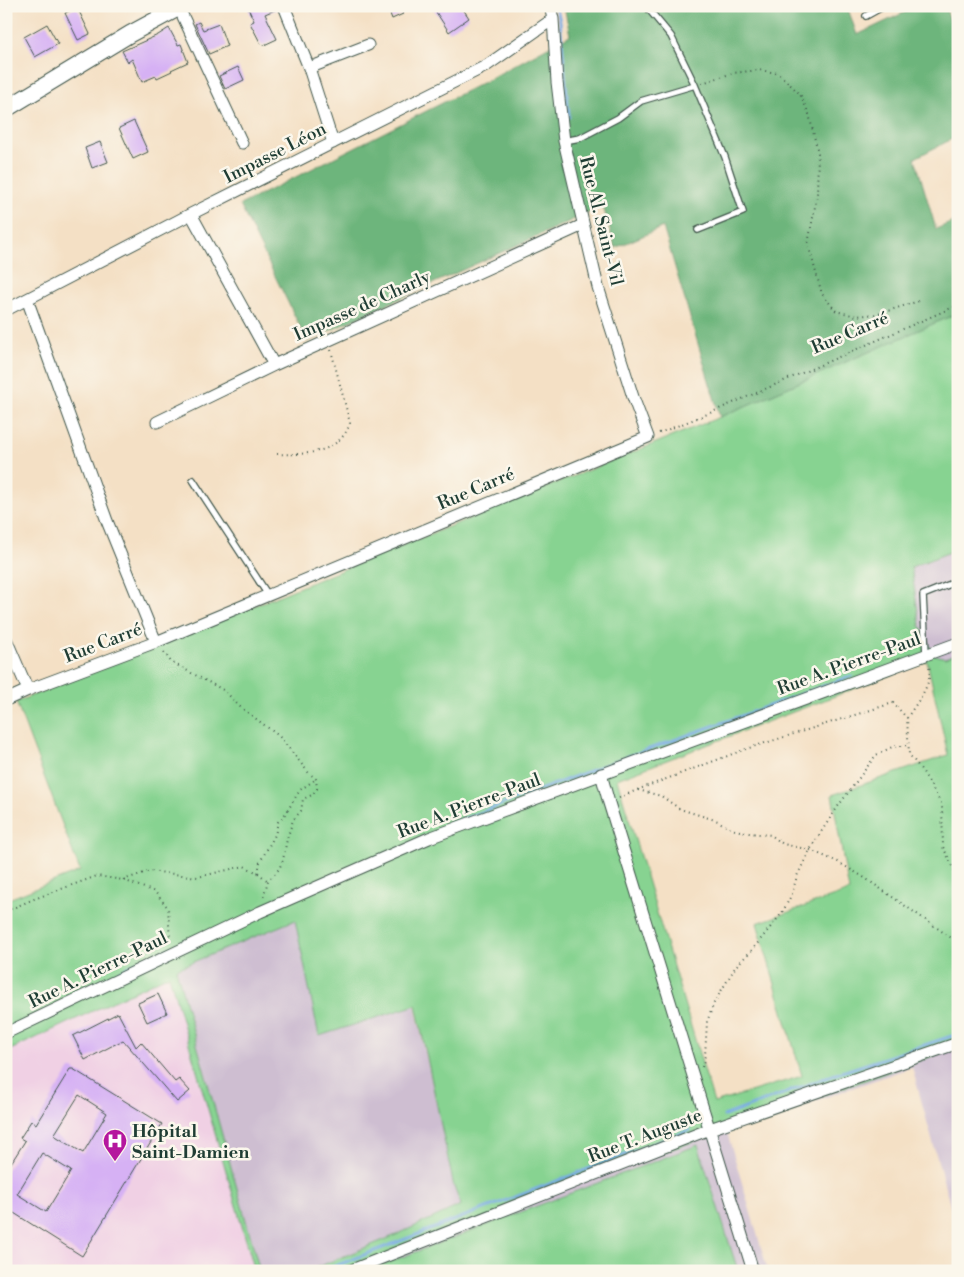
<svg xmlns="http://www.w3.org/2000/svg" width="964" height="1277" font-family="'Libre Bodoni',serif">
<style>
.built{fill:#f0d0e4}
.industrial{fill:#cebed1}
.green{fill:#87d391;stroke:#538862;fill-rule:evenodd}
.forest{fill:#6db57b;stroke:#467958}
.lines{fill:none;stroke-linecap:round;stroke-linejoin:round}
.stream{stroke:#76a9e3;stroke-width:3}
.building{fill:#d6b1f4;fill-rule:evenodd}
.lane-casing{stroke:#3f554a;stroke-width:8}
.street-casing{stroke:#3f554a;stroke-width:13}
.secondary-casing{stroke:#3f554a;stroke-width:18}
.path{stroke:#3f554a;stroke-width:2;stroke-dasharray:1 4;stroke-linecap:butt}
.lane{stroke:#fff;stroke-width:5.5}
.street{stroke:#fff;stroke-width:11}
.secondary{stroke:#fff;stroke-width:16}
.labels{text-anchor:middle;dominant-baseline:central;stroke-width:5;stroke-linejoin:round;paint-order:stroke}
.street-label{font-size:18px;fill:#1f3d34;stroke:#fbf7ec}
.poi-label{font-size:18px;font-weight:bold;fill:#1f3d34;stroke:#fbf7ec;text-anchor:start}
</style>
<rect width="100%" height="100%" fill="#fbf7ec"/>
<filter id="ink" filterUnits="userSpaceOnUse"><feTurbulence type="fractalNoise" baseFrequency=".02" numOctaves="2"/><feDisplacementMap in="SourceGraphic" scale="10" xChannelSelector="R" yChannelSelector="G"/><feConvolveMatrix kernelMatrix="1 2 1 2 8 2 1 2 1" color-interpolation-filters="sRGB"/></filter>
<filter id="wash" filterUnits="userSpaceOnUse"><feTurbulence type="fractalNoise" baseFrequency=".0096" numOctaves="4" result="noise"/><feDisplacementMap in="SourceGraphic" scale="20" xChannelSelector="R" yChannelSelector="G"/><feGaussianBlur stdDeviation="1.12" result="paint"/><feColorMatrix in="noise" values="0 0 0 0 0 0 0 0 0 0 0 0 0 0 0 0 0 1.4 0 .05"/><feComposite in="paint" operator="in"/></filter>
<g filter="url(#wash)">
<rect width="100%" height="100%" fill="#f4e0c5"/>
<!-- built -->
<path class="built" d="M 169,975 L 255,1271 L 6,1271 L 6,1052 Z"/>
<!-- industrial -->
<path class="industrial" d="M 958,549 L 958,653 L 945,658 L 933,655 L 920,625 L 911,567 Z
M 295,920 L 415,1005 L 454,1187 L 461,1205 L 396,1235 L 308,1271 L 260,1271 L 176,969 Z
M 958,1047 L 958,1234 L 912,1067 L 727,1132 L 768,1271 L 738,1271 L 698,1146 L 368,1271 L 361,1271 L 536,1198 Z"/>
<!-- green -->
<path class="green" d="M 958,313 L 958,549 L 911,567 L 920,625 L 933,654 L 945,658 L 958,653 L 958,1047 L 536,1198 L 360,1271 L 308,1271 L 396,1235 L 461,1205 L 454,1187 L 416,1005 L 319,1036 L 295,920 L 176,969 L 260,1271 L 255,1271 L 169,975 L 6,1052 L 6,900 L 80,871 L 16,702 L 720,417 ZM 927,661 L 948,755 L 832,795 L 849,891 L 757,923 L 802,1076 L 714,1103 L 617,779 Z
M 698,1145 L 738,1271 L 368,1271 L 368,1270 Z"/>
<!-- forest -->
<path class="forest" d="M 564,6 L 847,6 L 857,35 L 918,6 L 945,6 L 958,43 L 958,136 L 915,158 L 936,229 L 958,220 L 958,313 L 720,417 L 663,227 L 615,248 L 603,206 L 307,341 L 240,205 L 484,82 L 570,35 Z"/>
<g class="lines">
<!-- stream -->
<path class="stream" d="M 556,6 L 560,21 L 569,117
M 448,825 L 613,762 L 852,676
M 95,985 L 134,964 L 168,950
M 724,1116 L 836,1074 L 958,1034
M 322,1271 L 690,1130"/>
</g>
<g id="blocks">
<!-- building -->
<path class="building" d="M 247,6 L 277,6 L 277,9 L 265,14 L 277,39 L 262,46 L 250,23 L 254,21 Z
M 387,6 L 400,6 L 403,14 L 392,19 Z
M 432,6 L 461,6 L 469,18 L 449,32 Z
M 77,7 L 90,34 L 78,40 L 65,13 Z
M 199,22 L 203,30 L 219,24 L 227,46 L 209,54 L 195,24 Z
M 47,24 L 58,44 L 35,57 L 24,37 Z
M 169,28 L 178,45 L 181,44 L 188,62 L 171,70 L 172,71 L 157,78 L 156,76 L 142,82 L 132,59 L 128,62 L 122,51 L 158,35 Z
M 238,67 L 244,80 L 225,89 L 219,76 Z
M 134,121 L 148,152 L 133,159 L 119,128 Z
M 100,142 L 108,162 L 92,168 L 85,148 Z
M 158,994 L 167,1013 L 147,1022 L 138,1003 Z
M 118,1013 L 136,1047 L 141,1042 L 175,1082 L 179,1079 L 190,1091 L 177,1102 L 123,1040 L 85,1060 L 73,1036 Z
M 70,1069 L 73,1069 L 162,1124 L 82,1256 L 6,1208 L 6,1171 L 25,1141 L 20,1138 L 31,1121 L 36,1124 ZM 79,1095 L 107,1113 L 83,1153 L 54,1135 ZM 42,1153 L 71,1171 L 46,1212 L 17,1194 Z"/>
</g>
</g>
<g filter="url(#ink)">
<use href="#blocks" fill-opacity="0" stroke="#3f554a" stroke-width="1"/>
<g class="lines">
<defs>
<path id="lane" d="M 646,6 L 671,36 L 695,85 L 725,157 L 743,212 L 698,230
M 866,16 L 884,6
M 564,141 L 580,138 L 618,118 L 641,101 L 695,85
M 193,480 L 268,595
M 926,654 L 923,595 L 958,581"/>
<path id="street" d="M 284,6 L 309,68 L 333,143
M 957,6 L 958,7
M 179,8 L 242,143
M 309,68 L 368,45
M 191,214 L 274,365
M 27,299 L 107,521 L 156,642
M 6,310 L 191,214 L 486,66 L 553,19
M 157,422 L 274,365 L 583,225
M 6,639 L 28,690
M 6,700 L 28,690 L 156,642 L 648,437 L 633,397 L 598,287 L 564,141 L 557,82 L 553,19 L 550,6
M 601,774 L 609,803 L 753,1271
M 6,1033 L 260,912 L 429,838 L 958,643
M 349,1271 L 710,1129 L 958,1043"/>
<path id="secondary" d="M 6,109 L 130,34 L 182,6"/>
</defs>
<!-- lane casing -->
<use href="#lane" class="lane-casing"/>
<!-- street casing -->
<use href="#street" class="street-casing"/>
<!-- secondary casing -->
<use href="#secondary" class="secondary-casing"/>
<!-- path -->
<path class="path" d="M 702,83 L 733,73 L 759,70 L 778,73 L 800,94 L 809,114 L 818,153 L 817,196 L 808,244 L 822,294 L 836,311 L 856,316 L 878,314 L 919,301
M 659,433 L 710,413 L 958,305
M 277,454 C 304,455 340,454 350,423 L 331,350
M 164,652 L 171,662 L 225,691 L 239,706 L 279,736 L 308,772 L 316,779 L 317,789 L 312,795 L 303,799 L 301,811 L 293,820 L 287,839 L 283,860 L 279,869 L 268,881 L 263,898
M 907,718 C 916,703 933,685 929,666
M 638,790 L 661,796 L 680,809 L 718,821 L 731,829 L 749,833 L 771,835 L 783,844 L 810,850 L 838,862 L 865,878 L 953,939 L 958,946
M 619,798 L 637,790 L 746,749 L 893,703 L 907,718 L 909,754 L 923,772 L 942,805 L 943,847 L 958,877
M 258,873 L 268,881
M 123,880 L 150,871 L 198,877 L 244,866 L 258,873 L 260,862 L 275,835 L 278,822 L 286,813 L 300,790 L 316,779
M 6,911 L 34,899 L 97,876 L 123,880 L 155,892 L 168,908 L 170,942
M 6,988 L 8,1003 L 6,1010
M 702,1067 L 705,1056 L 707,1022 L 714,1003 L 736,966 L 752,950 L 782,913 L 792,894 L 797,876 L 810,850 L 821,832 L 839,805 L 876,755 L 892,747 L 908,745"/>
<!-- lane -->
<use href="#lane" class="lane"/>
<!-- street -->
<use href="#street" class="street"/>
<!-- secondary -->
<use href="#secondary" class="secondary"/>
</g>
</g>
<!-- icons -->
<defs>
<symbol id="hospital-pin" viewBox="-11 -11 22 30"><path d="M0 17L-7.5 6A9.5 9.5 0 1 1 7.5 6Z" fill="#b5179e" stroke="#fbf7ec"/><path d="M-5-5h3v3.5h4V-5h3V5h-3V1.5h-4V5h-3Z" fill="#fff"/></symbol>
</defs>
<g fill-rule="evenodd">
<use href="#hospital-pin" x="101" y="1127" width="28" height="38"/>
</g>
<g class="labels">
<!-- street labels -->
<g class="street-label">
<text transform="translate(275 153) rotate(-27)">Impasse Léon</text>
<text transform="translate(601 221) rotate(76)">Rue Al. Saint-Vil</text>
<text transform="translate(362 306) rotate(-24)">Impasse de Charly</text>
<text transform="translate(850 333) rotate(-23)">Rue Carré</text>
<text transform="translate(476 489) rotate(-23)">Rue Carré</text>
<text transform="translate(103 643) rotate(-21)">Rue Carré</text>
<text transform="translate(849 664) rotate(-20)">Rue A. Pierre-Paul</text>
<text transform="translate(469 806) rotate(-21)">Rue A. Pierre-Paul</text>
<text transform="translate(98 970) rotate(-26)">Rue A. Pierre-Paul</text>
<text transform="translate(645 1136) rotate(-21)">Rue T. Auguste</text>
</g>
<!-- poi labels -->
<g class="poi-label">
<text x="132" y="1131">Hôpital<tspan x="132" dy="21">Saint-Damien</tspan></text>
</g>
</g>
<!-- margin -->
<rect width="964" height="1277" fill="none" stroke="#fbf7ec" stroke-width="25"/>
</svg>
